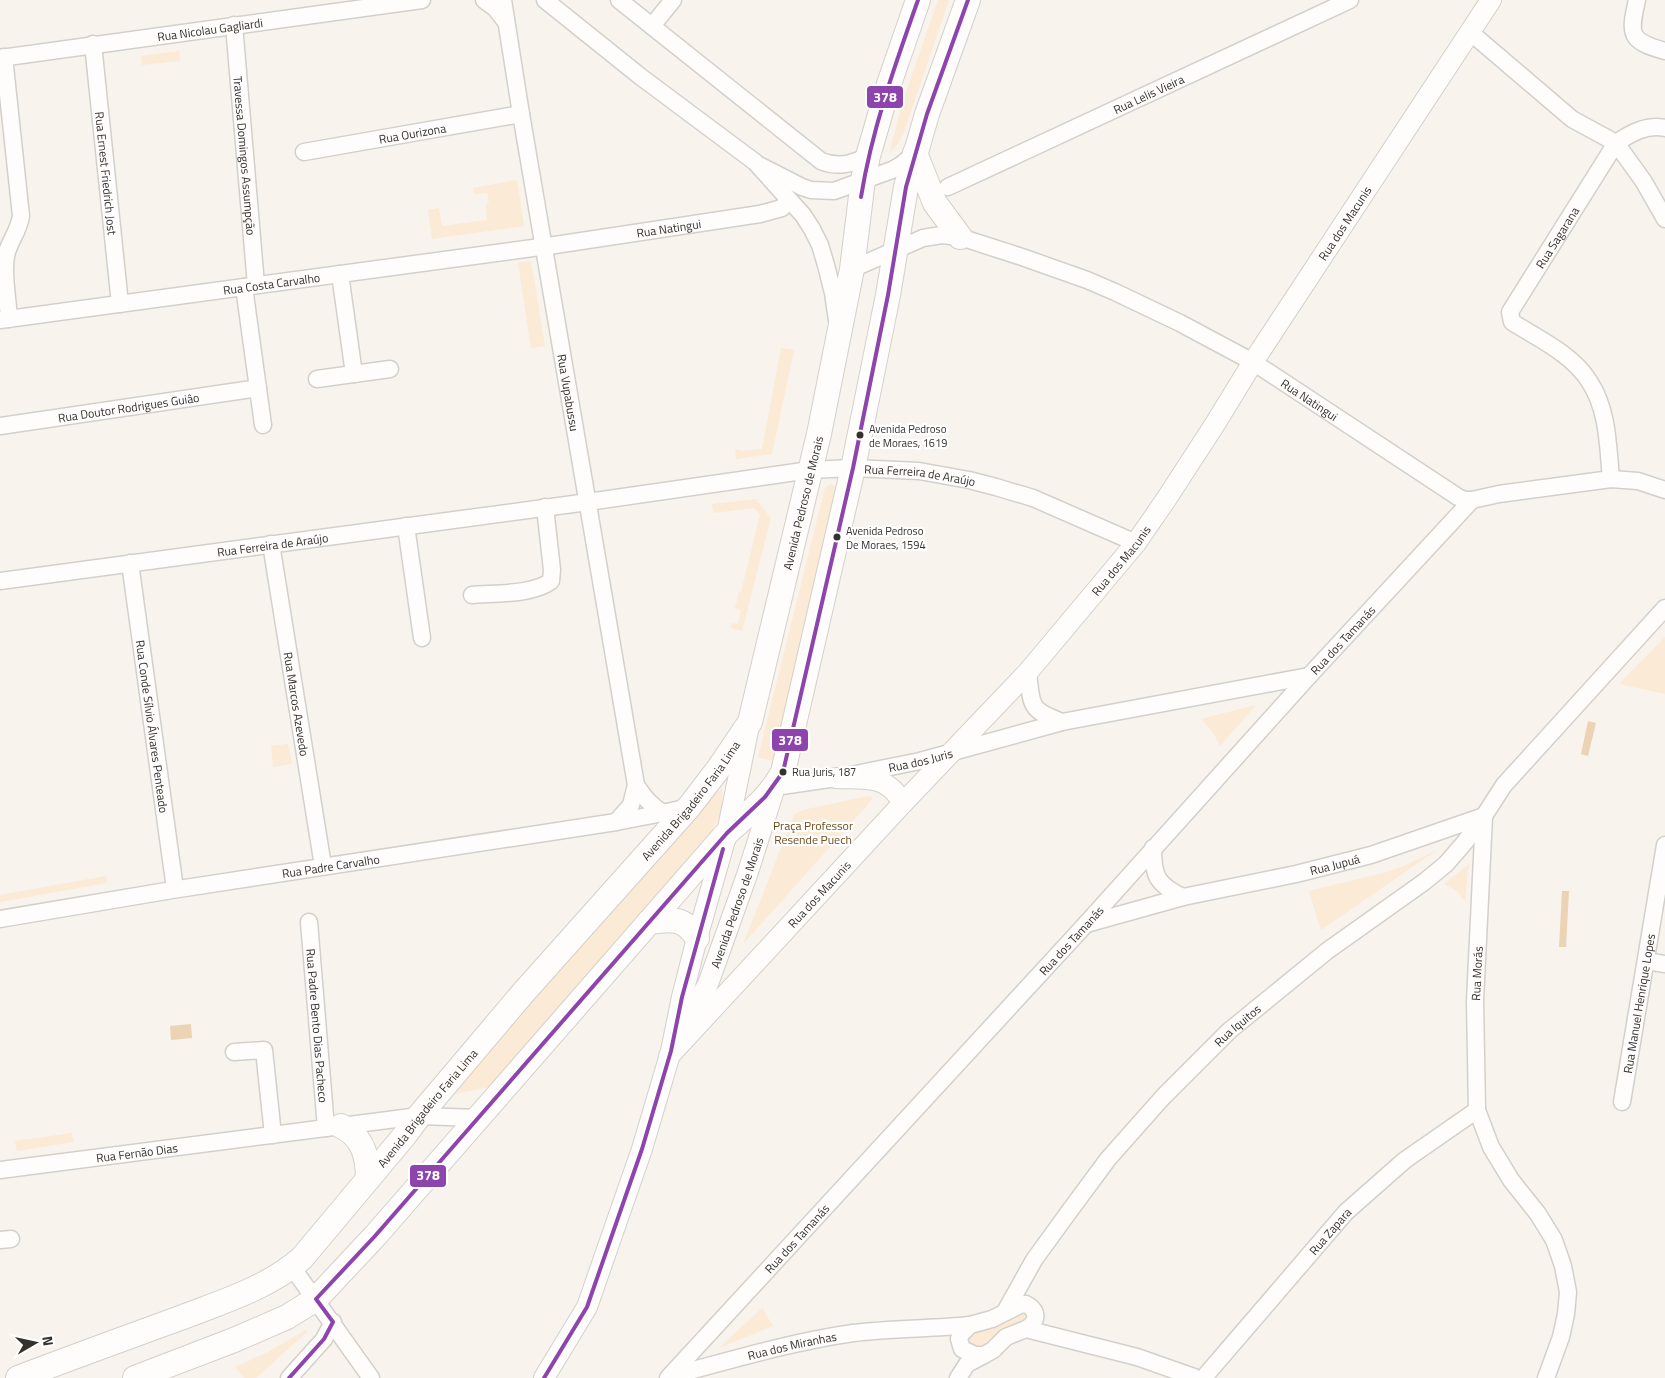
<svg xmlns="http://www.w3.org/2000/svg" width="1665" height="1378" font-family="'Titillium Web',sans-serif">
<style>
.green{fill:#fbead5}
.water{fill:#ebd3b4}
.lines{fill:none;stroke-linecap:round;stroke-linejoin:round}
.minor-casing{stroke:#d3d0cb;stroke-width:19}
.major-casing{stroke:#d3d0cb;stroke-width:22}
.highway-casing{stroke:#d3d0cb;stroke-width:26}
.minor{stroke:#fefdfc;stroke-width:16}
.major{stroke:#fefdfc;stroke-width:20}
.highway{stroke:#fefdfc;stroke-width:24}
.bus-1-casing{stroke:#fff;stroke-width:8}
.bus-1{stroke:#8e44ad;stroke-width:4}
.bus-dot{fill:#35312d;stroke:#fff;stroke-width:2}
.labels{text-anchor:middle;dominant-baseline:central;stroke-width:4.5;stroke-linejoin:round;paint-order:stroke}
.bus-label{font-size:11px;fill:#35312d;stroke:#fff;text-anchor:start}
.street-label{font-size:12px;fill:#35312d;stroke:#fff}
.park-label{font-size:12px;fill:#6c4c1c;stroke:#fff}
.line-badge{stroke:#fff;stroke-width:2}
.badge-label{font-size:14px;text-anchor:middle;font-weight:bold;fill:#fff}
</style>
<rect width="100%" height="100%" fill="#f8f3ed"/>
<!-- green -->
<path class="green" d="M 938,0 L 949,0 L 904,132 L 897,145 L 889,154 L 903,101 Z
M 179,51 L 180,61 L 142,65 L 141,56 Z
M 517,180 L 524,226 L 432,239 L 428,210 L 439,208 L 442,226 L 487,220 L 486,204 L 489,202 L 487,193 L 474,194 L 473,188 Z
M 531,261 L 545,346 L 531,348 L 518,263 Z
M 781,348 L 794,350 L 772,454 L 736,459 L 735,449 L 742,451 L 762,449 Z
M 830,484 L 836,486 L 773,759 L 769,760 L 758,757 L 825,488 Z
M 756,499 L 771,518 L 742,631 L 731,628 L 732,623 L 738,624 L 741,610 L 735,608 L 739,592 L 741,592 L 760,515 L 754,508 L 713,513 L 712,504 Z
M 1665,637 L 1665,694 L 1619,684 Z
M 1256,705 L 1220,746 L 1214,734 L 1201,719 Z
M 288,744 L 292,764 L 273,767 L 271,746 Z
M 722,787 L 722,809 L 702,853 L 490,1087 L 445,1096 Z
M 868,796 L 872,797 L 871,801 L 745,942 L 744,942 L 794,815 L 803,810 Z
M 1437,850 L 1321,930 L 1309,891 L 1387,872 L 1408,864 Z
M 1469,864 L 1465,901 L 1457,891 L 1444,884 Z
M 106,876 L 107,883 L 0,902 L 0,895 Z
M 72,1133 L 74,1142 L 17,1151 L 15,1141 Z
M 762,1308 L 773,1326 L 719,1348 Z
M 1026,1308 L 1028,1320 C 1018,1325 1007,1329 998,1334 C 986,1341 985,1349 970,1349 L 966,1337 L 970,1333 Z
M 306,1330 L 308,1331 L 256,1378 L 244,1378 L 235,1367 L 268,1352 Z"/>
<!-- water -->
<path class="water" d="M 1588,721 L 1596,723 L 1588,756 L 1581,754 Z
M 1562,891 L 1569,891 L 1566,947 L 1559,947 Z
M 191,1024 L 192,1038 L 171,1040 L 170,1026 Z"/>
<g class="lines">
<defs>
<g id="minor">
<path d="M 484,0 L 495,8 L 506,22"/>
<path id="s1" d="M 503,0 L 521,114 L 636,785 C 644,797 650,805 663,813 L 689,807"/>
<path d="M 545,0 L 641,77 L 755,162 L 803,215 L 812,229 L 820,245 L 826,265 L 833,293 L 837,320"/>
<path d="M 619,0 L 821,161 C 838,168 852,164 868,156"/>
<path d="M 1637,0 C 1629,35 1629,41 1665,51"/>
<path id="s2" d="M 234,25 L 256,285"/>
<path d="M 652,26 L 673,0"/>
<path d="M 1470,32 L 1572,119 L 1616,143 L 1644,182 L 1665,219"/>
<path id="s3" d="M 93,44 L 120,304"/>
<path d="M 4,57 L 21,216 C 19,230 11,239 7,252 C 2,271 8,299 9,319"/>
<path id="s4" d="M 0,58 L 422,0"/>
<path id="s5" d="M 304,152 L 521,114"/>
<path d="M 761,166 L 802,187 L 811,190 L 834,191 L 892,170 L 901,165 L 915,153"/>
<path id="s6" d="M 948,187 L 1350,0"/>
<path id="s7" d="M 852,269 L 923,238 L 942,235 L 960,237 L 1022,257 L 1087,280 L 1115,292 L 1180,323 L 1253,362 L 1458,497 L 1465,500 L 1472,500 L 1499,494 L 1611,479 L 1638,481 L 1665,490"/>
<path d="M 340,274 L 354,374"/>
<path d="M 244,287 L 263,425"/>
<path id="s8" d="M 0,320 L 555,245 L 760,214 L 782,208 L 788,200"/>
<path d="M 317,379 L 390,369"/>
<path id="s9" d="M 0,426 L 258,388"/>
<path id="s10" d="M 1611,479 C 1608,446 1608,409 1589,381 C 1572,354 1539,339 1512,322 L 1510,312 L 1616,143 C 1631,133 1647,124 1665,128"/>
<path d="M 406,526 L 422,638"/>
<path id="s11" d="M 271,544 L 323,866"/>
<path id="s12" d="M 130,563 L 175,889"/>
<path id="s13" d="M 0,581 L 588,502 L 810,470 L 853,468 L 919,471 L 969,480 L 996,487 L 1033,498 L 1136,543"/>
<path d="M 472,595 C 494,593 533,595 551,581 L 552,570 L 545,507"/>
<path d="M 1028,672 C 1032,706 1028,709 1062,722"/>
<path id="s14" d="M 775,787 L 836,778 L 920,761 L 1062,722 L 1309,676"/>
<path d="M 616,822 L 631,805 L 636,785"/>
<path d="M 1153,848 C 1153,876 1157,885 1183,897"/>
<path id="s15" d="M 0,919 L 172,890 L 616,822 L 663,813"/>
<path id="s16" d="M 309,922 L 326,1128"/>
<path id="s17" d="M 1086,924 L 1183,897 L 1296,874 L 1371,855 L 1484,816"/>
<path d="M 1646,961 L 1665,964"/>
<path d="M 234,1052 L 264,1050 L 273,1135"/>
<path id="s18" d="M 1622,1102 L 1665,845"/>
<path id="s19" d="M 0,1170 L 419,1116 L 478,1118"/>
<path d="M 0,1240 L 11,1239"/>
<path d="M 292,1267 L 371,1378"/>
<path id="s20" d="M 1005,1312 L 1034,1260 L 1071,1209 L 1108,1159 L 1163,1097 L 1229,1031 L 1327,951 L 1424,882 L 1446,864 L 1465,842 L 1484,816"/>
<path d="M 1026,1329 C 1038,1322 1039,1311 1026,1304 L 1020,1305 L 992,1319 L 970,1325 L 961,1334 L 959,1339 L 962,1349 L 975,1355 L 984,1355 L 993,1350 L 1006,1337 L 1026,1329 L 1137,1357 L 1194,1377"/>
<path id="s21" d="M 1206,1375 L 1346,1212 L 1405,1160 L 1477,1110"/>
<path id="s22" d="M 671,1376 C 731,1360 791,1342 853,1333 C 892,1328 931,1329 970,1325"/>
<path d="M 289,1378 L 324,1339 L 333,1322"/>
<path id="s23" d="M 668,1378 L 1086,924 L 1309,676 L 1472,500"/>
<path d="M 958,1378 L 967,1364 L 984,1355"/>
<path id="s24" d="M 1546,1378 L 1561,1337 L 1566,1314 L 1568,1292 L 1563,1266 L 1554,1240 L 1538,1214 L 1511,1180 L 1491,1147 L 1477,1110 L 1475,1001 L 1484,816 L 1504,785 L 1665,608"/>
</g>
<g id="major">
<path d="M 836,778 C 866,779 886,774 903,803"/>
<path id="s25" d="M 682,1032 L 708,984 L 747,875 L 775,787"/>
<path id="s26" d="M 669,1056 L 903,803 L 1028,672 L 1136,543 L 1167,498 L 1215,424 L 1253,362 L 1491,0"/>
<path d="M 544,1378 L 587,1307 L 642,1149 L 671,1051 L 682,997 L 697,938 L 727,833 L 749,726"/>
</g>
<g id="highway">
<path d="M 915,153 L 935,203 L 960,237"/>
<path d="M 649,922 C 671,919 685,917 697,938"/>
<path d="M 341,1126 C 363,1136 368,1157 368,1179"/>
<path id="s27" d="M 18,1378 C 73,1357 128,1337 183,1317 C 224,1301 268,1288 302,1258 L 405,1135 L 419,1116 L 523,993 L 689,807 L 719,768 L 750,722 L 819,434 L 852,269 L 863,180 L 868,156 L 889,84 L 918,0"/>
<path d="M 135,1378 L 234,1340 L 287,1317 L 316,1299 L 375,1236 L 727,833 C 748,814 770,797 783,772 L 853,468 L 888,295 L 906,187 L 927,114 L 968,0"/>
</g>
</defs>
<!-- minor casing -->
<use href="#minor" class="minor-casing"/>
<!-- major casing -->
<use href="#major" class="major-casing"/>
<!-- highway casing -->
<use href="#highway" class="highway-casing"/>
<!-- minor -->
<use href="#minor" class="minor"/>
<!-- major -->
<use href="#major" class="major"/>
<!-- highway -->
<use href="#highway" class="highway"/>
<defs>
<path id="bus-1" d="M 861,197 C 872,129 895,65 918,0
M 289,1378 L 324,1339 L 333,1322 L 316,1299 L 375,1236 L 727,833 L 765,797 L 783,772 L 853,468 L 888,295 L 906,187 L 927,114 L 968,0
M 544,1378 L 587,1307 L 642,1149 L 671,1051 L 682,997 L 723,849"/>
</defs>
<!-- bus-1 casing -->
<use href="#bus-1" class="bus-1-casing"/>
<!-- bus-1 -->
<use href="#bus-1" class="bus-1"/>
</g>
<!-- markers -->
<g class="bus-dot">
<circle cx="860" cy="435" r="4.5"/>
<circle cx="837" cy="537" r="4.5"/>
<circle cx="783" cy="772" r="4.5"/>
</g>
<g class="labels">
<!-- bus labels -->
<g class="bus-label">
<text x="869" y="429">Avenida Pedroso<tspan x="869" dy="14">de Moraes, 1619</tspan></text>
<text x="846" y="531">Avenida Pedroso<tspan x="846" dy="14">De Moraes, 1594</tspan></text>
<text x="792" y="772">Rua Juris, 187</text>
</g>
<!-- street labels -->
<g class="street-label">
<text stroke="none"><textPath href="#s4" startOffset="212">Rua Nicolau Gagliardi</textPath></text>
<text stroke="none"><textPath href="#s6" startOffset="221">Rua Lelis Vieira</textPath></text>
<text stroke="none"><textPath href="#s5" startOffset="110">Rua Ourizona</textPath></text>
<text stroke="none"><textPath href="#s2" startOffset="131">Travessa Domingos Assumpção</textPath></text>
<text stroke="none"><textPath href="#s3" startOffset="130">Rua Ernest Friedrich Jost</textPath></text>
<text stroke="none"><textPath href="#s26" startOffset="1076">Rua dos Macunis</textPath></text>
<text stroke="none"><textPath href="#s8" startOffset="675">Rua Natingui</textPath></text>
<text stroke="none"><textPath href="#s10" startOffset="298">Rua Sagarana</textPath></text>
<text stroke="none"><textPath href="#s8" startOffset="274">Rua Costa Carvalho</textPath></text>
<text stroke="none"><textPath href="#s1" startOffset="398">Rua Vupabussu</textPath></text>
<text stroke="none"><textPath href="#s7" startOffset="502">Rua Natingui</textPath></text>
<text stroke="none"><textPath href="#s9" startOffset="130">Rua Doutor Rodrigues Guiâo</textPath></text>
<text stroke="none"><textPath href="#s13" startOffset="928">Rua Ferreira de Araújo</textPath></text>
<text stroke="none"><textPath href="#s27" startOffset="1234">Avenida Pedroso de Morais</textPath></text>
<text stroke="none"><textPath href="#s13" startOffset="275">Rua Ferreira de Araújo</textPath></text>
<text stroke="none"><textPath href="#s26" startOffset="671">Rua dos Macunis</textPath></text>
<text stroke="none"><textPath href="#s23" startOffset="1000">Rua dos Tamanás</textPath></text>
<text stroke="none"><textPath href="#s11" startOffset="162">Rua Marcos Azevedo</textPath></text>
<text stroke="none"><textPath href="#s12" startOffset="165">Rua Conde Sílvio Álvares Penteado</textPath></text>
<text stroke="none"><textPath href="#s14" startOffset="148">Rua dos Juris</textPath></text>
<text stroke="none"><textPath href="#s27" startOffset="910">Avenida Brigadeiro Faria Lima</textPath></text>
<text stroke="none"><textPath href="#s17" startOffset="256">Rua Jupuá</textPath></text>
<text stroke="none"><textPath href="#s15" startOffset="335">Rua Padre Carvalho</textPath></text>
<text stroke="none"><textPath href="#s26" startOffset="221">Rua dos Macunis</textPath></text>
<text stroke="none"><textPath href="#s25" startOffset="141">Avenida Pedroso de Morais</textPath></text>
<text stroke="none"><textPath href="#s23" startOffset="595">Rua dos Tamanás</textPath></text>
<text stroke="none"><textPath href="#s24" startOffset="432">Rua Morás</textPath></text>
<text stroke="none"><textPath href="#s18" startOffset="100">Rua Manuel Henrique Lopes</textPath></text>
<text stroke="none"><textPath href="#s16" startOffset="104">Rua Padre Bento Dias Pacheco</textPath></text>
<text stroke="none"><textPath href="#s20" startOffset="371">Rua Iquitos</textPath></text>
<text stroke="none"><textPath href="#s27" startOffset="505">Avenida Brigadeiro Faria Lima</textPath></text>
<text stroke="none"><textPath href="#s19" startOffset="138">Rua Fernão Dias</textPath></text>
<text stroke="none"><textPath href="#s21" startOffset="190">Rua Zapara</textPath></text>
<text stroke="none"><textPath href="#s23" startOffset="190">Rua dos Tamanás</textPath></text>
<text stroke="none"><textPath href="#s22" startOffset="125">Rua dos Miranhas</textPath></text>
</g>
<!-- park labels -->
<g class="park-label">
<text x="813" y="825">Praça Professor<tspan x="813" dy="14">Resende Puech</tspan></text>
</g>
</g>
<g class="line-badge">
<rect x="866" y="85" width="38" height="24" rx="5" fill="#8e44ad"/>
<rect x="771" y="728" width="38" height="24" rx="5" fill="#8e44ad"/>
<rect x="409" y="1164" width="38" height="24" rx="5" fill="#8e44ad"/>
</g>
<g class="badge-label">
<text x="885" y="102">378</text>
<text x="790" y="745">378</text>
<text x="428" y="1180">378</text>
</g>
<!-- north arrow -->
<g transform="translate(35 1343) rotate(81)" stroke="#ffffff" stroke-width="4" paint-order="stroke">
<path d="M0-4L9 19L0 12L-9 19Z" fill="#35312d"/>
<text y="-8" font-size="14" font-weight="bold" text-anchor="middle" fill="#35312d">N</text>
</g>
</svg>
